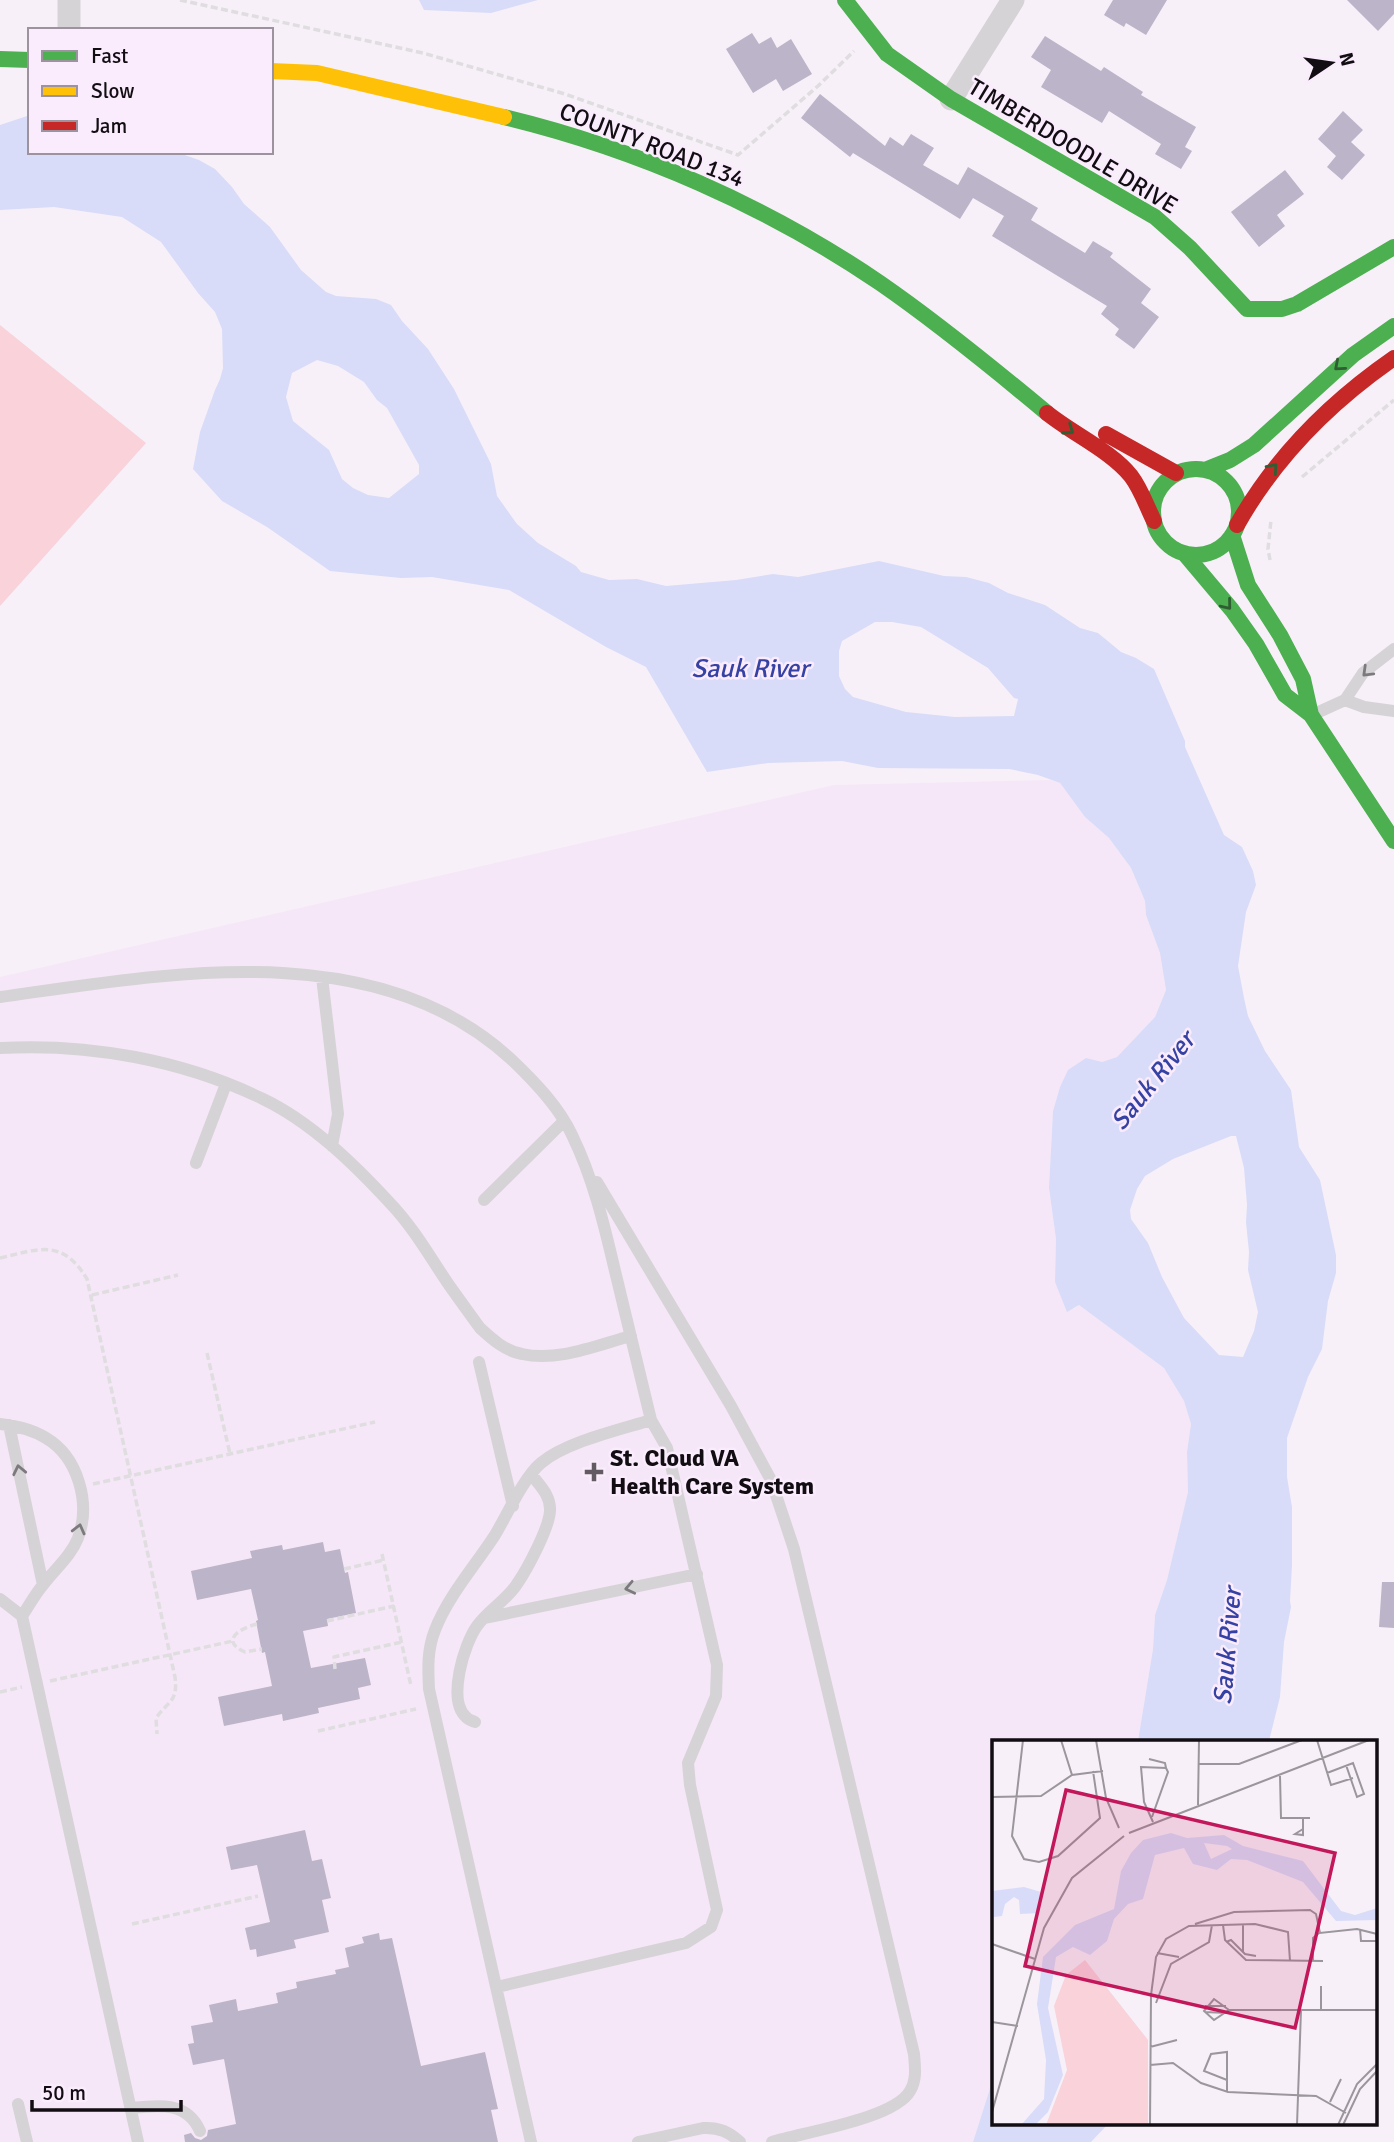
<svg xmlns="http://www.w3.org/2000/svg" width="1394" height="2142" font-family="Signika,sans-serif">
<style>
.built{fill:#f5e7f7}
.green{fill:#f9d2da}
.water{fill:#d8dcf8;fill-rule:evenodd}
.building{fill:#bcb4c8}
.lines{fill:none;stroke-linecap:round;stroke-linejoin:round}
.path{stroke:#dfdddf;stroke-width:3.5;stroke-dasharray:7 3.5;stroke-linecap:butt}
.lane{stroke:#d5d3d6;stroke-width:12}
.street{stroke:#d5d3d6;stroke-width:23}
.fast{stroke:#4caf50;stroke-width:16}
.slow{stroke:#ffc107;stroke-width:16}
.jam{stroke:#c62828;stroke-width:16}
.oneway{stroke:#2e5e31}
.oneway2{stroke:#7d7a7e}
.poi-dot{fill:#625c62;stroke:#faecfc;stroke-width:2.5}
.labels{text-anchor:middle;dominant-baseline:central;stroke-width:5;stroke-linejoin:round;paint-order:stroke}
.street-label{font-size:24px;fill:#110d12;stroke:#faecfc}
.poi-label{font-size:24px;font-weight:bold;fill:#110d12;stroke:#faecfc;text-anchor:start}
.water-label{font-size:26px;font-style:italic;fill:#3541a3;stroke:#faecfc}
.inset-road{fill:none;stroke:#9b959c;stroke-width:2}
.view{fill:#c2185b;fill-opacity:0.15;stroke:#c2185b;stroke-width:3.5}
.inset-edge{fill:none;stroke:#110d12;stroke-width:3.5}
</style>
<rect width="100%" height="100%" fill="#f7f0f8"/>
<!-- built -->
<path class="built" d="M 1051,780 L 1060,783 L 1085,817 L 1109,838 L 1131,868 L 1145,901 L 1146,915 L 1160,953 L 1166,990 L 1155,1017 L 1117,1057 L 1102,1062 L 1060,1087 L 1053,1111 L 1049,1188 L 1056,1239 L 1055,1282 L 1074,1309 L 1079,1305 L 1164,1368 L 1184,1401 L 1191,1424 L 1187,1452 L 1188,1492 L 1167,1580 L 1155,1615 L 1153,1649 L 1138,1741 L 993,1741 L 993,2079 L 973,2142 L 0,2142 L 0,977 L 834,785 Z"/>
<!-- green -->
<path class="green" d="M 0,325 L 146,443 L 0,606 Z"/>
<!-- water -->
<path class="water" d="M 419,0 L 538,0 L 491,13 L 424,10 Z
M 30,115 L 30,152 L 176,152 L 199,160 L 215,169 L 232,187 L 244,204 L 270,227 L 301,270 L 326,292 L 336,296 L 376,299 L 391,305 L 402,321 L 428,349 L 454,389 L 491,464 L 497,496 L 517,524 L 538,543 L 576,566 L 581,572 L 609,580 L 637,579 L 666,586 L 736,580 L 773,574 L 798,577 L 879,561 L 944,576 L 966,577 L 989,583 L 1008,593 L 1045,605 L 1080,628 L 1098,633 L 1121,652 L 1136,658 L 1154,669 L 1185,741 L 1185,747 L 1224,835 L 1242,847 L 1253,871 L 1256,885 L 1246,912 L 1238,966 L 1244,998 L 1248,1016 L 1265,1051 L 1291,1090 L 1299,1147 L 1320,1180 L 1336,1255 L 1336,1273 L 1328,1301 L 1322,1349 L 1308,1377 L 1287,1438 L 1287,1477 L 1292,1507 L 1292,1565 L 1290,1601 L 1291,1607 L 1284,1642 L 1280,1697 L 1269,1741 L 1138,1741 L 1153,1649 L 1155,1615 L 1167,1580 L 1188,1492 L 1187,1452 L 1191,1424 L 1184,1401 L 1164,1368 L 1079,1305 L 1067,1312 L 1055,1282 L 1056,1239 L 1049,1188 L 1053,1111 L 1060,1087 L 1068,1070 L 1086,1058 L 1102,1062 L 1117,1057 L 1155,1017 L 1166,990 L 1160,953 L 1146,915 L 1145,901 L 1131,868 L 1109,838 L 1085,817 L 1060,783 L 1038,775 L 1009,769 L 878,768 L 842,761 L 768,763 L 707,772 L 646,667 L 606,647 L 509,590 L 432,577 L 401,578 L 330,571 L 267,527 L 222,501 L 193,469 L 200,432 L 215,390 L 220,379 L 223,368 L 222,329 L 215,312 L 198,293 L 161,242 L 122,217 L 54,207 L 0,210 L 0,125 ZM 317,360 L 338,366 L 364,382 L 377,400 L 387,408 L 419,465 L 419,474 L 389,498 L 368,495 L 353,488 L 342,479 L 329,450 L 293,421 L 286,397 L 292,373 ZM 875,622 L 892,622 L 921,627 L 988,668 L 1014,698 L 1018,699 L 1014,716 L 955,717 L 906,712 L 853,697 L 845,689 L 839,676 L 839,651 L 842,641 ZM 1231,1136 L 1236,1136 L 1244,1168 L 1247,1205 L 1246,1222 L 1249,1252 L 1248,1270 L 1258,1312 L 1254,1331 L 1243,1357 L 1219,1355 L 1184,1318 L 1162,1277 L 1148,1243 L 1131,1219 L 1130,1210 L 1137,1189 L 1145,1176 L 1173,1159 Z
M 993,2079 L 993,2123 L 1109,2123 L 1091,2142 L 973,2142 Z"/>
<!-- building -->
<path class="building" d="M 1113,0 L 1167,0 L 1146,35 L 1126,23 L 1124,27 L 1104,15 Z
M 1347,0 L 1394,0 L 1394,14 L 1378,31 Z
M 752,33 L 759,44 L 771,37 L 777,48 L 791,39 L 812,74 L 783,91 L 776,79 L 753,93 L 726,49 Z
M 1045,36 L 1101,71 L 1104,67 L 1143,92 L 1141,95 L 1196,127 L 1185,147 L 1192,151 L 1181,169 L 1155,154 L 1161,144 L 1109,111 L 1102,123 L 1041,87 L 1051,70 L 1031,57 Z
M 820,94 L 885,146 L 890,137 L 903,146 L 911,134 L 934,148 L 923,165 L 958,185 L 968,167 L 1038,208 L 1031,220 L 1085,253 L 1093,241 L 1113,253 L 1110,257 L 1151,289 L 1141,303 L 1159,317 L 1134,349 L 1115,335 L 1119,329 L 1101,314 L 1107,306 L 992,236 L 1004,216 L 973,198 L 960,219 L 853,153 L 850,157 L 801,118 Z
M 1343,111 L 1363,130 L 1351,142 L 1365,155 L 1342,180 L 1327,167 L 1336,156 L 1318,139 Z
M 1285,170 L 1304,194 L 1277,215 L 1285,226 L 1259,247 L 1231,212 Z
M 323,1542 L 325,1552 L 340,1549 L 345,1573 L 348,1572 L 356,1613 L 327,1619 L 328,1626 L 303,1631 L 311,1668 L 365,1658 L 371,1685 L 358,1688 L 360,1699 L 318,1708 L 319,1713 L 283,1721 L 282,1714 L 224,1726 L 218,1697 L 272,1686 L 265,1652 L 262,1653 L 256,1621 L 258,1620 L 251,1589 L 197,1600 L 191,1571 L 252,1558 L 250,1551 L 282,1545 L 283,1550 Z
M 1382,1582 L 1394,1582 L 1394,1628 L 1379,1627 Z
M 305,1830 L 312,1861 L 322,1859 L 331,1898 L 322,1900 L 329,1932 L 294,1940 L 296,1948 L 257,1957 L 256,1949 L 250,1950 L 245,1928 L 270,1922 L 257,1865 L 231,1870 L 226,1847 Z
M 379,1933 L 380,1940 L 392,1938 L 421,2066 L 485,2052 L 498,2109 L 491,2110 L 498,2142 L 185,2142 L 184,2135 L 191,2133 L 195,2138 L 201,2140 L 207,2136 L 208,2130 L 236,2124 L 224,2059 L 193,2065 L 188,2044 L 194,2043 L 191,2026 L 213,2022 L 209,2005 L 236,1999 L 238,2011 L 278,2003 L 276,1993 L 297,1988 L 296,1982 L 336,1974 L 335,1970 L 349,1967 L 345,1948 L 364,1943 L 362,1937 Z"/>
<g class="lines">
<!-- path -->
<path class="path" d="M 180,0 L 423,53 L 565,94 L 738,155 L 818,86 L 854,51
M 1302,477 L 1394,400
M 1270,560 L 1268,549 L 1271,520
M 0,1258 C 39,1249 62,1238 87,1279 L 175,1677 C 178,1702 169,1700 156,1718 L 157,1734
M 92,1295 L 178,1275
M 207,1353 L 230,1454
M 93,1484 L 375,1422
M 382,1554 L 411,1686
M 344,1569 L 384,1560
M 327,1621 L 394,1606
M 257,1624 C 240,1628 219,1641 245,1652 L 262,1649
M 335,1669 L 334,1657 L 402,1642
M 50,1681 L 233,1641
M 0,1692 L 22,1687
M 318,1731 L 416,1709
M 132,1924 L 258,1896"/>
<!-- lane -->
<path class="lane" d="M 1345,700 L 1364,707 L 1394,711
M 1312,715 L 1345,700 L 1363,673 L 1394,649
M 322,977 L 338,1114 L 332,1146
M 0,997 C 166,974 377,933 513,1061 C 535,1082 559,1107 572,1135 C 593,1178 604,1224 615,1271 C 627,1321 639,1370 651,1420 L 667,1448 L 717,1665 L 716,1696 L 688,1763 L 690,1785 L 717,1910 L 711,1927 L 686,1943 L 497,1987
M 0,1048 C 89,1043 183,1060 263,1099 C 311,1122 354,1164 390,1203 C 413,1227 430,1257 449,1285 C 459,1299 469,1313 480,1328 C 492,1339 505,1351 522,1354 C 558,1362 597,1345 631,1336
M 196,1163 L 226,1084
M 597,1182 L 731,1406 L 771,1480 L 794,1549 L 914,2054 C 915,2066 917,2080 910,2091 C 894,2119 804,2132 772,2142
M 484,1200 L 564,1121
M 479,1362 L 513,1506
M 0,1424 C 17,1426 31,1429 46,1438 C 78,1457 91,1503 78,1538 C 71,1556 55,1569 43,1585 C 35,1594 29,1606 22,1616
M 9,1425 L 43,1585
M 0,1599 L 22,1616 L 138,2142
M 485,1618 L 697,1574
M 475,1722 C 473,1721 467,1719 466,1717 C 447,1700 464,1644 477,1626 C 488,1610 507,1600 517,1584 C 528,1568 549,1528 550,1511 C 551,1495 539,1485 531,1474
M 18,2104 L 27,2142
M 131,2108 C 158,2105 187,2101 200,2131
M 531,2142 L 429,1689 C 428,1669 427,1650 435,1630 C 448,1596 475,1566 495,1535 C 507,1515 524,1477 541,1463 C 566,1442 619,1430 651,1420
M 638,2142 L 703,2128 C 719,2127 729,2132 740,2142"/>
<!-- street -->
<path class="street" d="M 69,0 L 69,30
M 951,99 L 1013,0"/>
<!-- fast -->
<path class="fast" d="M 845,0 L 887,54 L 951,99 L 1155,217 L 1190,248 L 1247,309 L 1282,309 L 1297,304 L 1394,247
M 0,59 L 30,60
M 504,117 C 637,149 767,206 880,283 C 938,323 993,368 1047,413
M1153 512a43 43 0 1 1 86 0a43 43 0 1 1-86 0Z
M 1205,470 L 1230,460 L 1254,445 L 1353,355 L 1394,326
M 1232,535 L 1248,585 L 1280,635 L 1303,679 L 1311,715 L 1394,841
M 1184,553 L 1232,610 L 1256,644 L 1285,695 L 1311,715"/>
<!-- slow -->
<path class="slow" d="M 271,71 L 317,73 L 504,117"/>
<!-- jam -->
<path class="jam" d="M 1047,413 C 1073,434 1111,451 1131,476 C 1141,489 1147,507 1154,521
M 1106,434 L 1176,473
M 1237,525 C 1276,456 1329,403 1394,358"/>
</g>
<!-- one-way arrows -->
<defs><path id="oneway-chevron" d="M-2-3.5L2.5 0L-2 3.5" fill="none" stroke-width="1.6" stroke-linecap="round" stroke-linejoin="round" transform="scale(1.75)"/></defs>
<g class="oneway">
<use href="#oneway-chevron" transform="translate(1339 366) rotate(139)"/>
<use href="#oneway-chevron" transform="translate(1069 430) rotate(35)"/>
<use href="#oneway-chevron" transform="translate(1273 468) rotate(-49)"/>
<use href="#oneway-chevron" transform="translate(1227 605) rotate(51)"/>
</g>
<g class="oneway2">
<use href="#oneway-chevron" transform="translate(1367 672) rotate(136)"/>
<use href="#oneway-chevron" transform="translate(19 1470) rotate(-102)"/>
<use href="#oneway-chevron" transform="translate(79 1529) rotate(-76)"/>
<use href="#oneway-chevron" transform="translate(630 1588) rotate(168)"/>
</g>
<!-- markers -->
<path class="poi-dot" d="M590.5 1461.5h7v7h7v7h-7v7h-7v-7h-7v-7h7z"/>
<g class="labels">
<!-- street labels -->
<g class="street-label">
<text transform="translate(652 145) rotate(21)">COUNTY ROAD 134</text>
<text transform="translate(1073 146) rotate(31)">TIMBERDOODLE DRIVE</text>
</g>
<!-- poi labels -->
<g class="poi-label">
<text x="610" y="1458">St. Cloud VA<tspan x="610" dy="28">Health Care System</tspan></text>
</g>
<!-- water labels -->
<g class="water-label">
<text x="750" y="669">Sauk River</text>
<text transform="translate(1153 1081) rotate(-51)">Sauk River</text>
<text transform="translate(1228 1646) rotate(-85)">Sauk River</text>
</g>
</g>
<!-- overview -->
<g transform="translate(992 1740)">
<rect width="385" height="385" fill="#f7f0f8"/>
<path d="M 93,220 L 156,300 L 156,385 L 54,385 L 75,330 L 62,266 L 74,235 Z" fill="#f9d2da"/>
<path d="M 179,93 L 195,98 L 232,95 L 251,106 L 311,121 L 349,171 L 363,175 L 385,168 L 385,180 L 344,181 L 311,142 L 255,120 L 239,119 L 225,130 L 201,124 L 192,108 L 163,115 L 151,159 L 136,164 L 122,179 L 115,201 L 98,215 L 81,207 L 64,217 L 56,268 L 71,335 L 56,372 L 43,385 L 29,385 L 52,359 L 54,320 L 45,264 L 51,217 L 83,185 L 122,169 L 129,131 L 139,113 L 151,100 ZM 212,103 L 235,106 L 240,109 L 219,119 ZM 32,147 L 49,152 L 47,173 L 28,174 L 27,160 L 22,157 L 13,164 L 10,176 L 2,177 L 0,151 Z" fill="#d8dcf8" fill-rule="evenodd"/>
<path class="inset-road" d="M 31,0 L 20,96 L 32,119 L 47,122 L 66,116 L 108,78 L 101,31M 69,0 L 80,35M 104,0 L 114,58 L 127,88M 325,0 L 339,45 L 361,38M 157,19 L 173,23 L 174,28M 206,24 L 247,24 L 310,0M 335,33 L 361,23 L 372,54 L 365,57 L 354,25M 288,36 L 289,78 L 318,78M 0,57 L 49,56 L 80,35 L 111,31M 206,65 L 207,0M 160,77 L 176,32 L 174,28 L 149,27 L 152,62 L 161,82M 311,89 L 303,94 L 311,95 L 311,78M 137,93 L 377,0M 203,184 L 242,172 L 318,170 L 324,174 L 328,193 L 365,189 L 385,194M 231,185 L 233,200 L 254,220 L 331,221M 368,189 L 369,201 L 385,201 L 384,194M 234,202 L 239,200 L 253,214 L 264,216M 0,204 L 43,219M 251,212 L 251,184M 165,213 L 187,217M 321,221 L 321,198 L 327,193M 164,263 L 179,224 L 217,202 L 220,185M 213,266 L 234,266M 237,270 L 222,259 L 212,271 L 222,280 L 237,270 L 385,270M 329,271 L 329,246M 213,272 L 234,273M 0,282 L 26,286M 158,307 L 185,300M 158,325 L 181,323 L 209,343 L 236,352 L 324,356 L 354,373M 235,352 L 235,312 L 219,314 L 212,331 L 235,340M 338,362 L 349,339M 0,372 L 52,188 L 80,138 L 132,96M 158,385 L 159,255 L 164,217 L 174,199 L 197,186 L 263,184 L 296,192 L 298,221M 305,385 L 309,270M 346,385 L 365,344 L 385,324M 351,385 L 368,349 L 385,331"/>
<path class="view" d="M 74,50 L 343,113 L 303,288 L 33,226 Z"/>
<rect width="385" height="385" class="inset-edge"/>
</g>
<!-- legend -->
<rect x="28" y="28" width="245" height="126" fill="#faecfc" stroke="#9d939e" stroke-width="2"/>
<rect x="42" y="51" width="35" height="10" fill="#4caf50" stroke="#9d939e" stroke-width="2"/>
<text x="91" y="63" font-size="21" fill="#110d12">Fast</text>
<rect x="42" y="86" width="35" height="10" fill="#ffc107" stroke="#9d939e" stroke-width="2"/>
<text x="91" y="98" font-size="21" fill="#110d12">Slow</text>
<rect x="42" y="121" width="35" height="10" fill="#c62828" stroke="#9d939e" stroke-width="2"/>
<text x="91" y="133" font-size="21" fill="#110d12">Jam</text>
<!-- north arrow -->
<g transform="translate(1331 63) rotate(77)" stroke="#faecfc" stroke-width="5" paint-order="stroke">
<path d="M0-5L12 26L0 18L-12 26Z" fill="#110d12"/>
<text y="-10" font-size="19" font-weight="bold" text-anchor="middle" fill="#110d12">N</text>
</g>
<!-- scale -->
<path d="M32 2100v10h149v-10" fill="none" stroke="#110d12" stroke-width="3.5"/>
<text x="42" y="2100" font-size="21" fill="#110d12" stroke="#faecfc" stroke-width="5" paint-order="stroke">50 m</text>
</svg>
